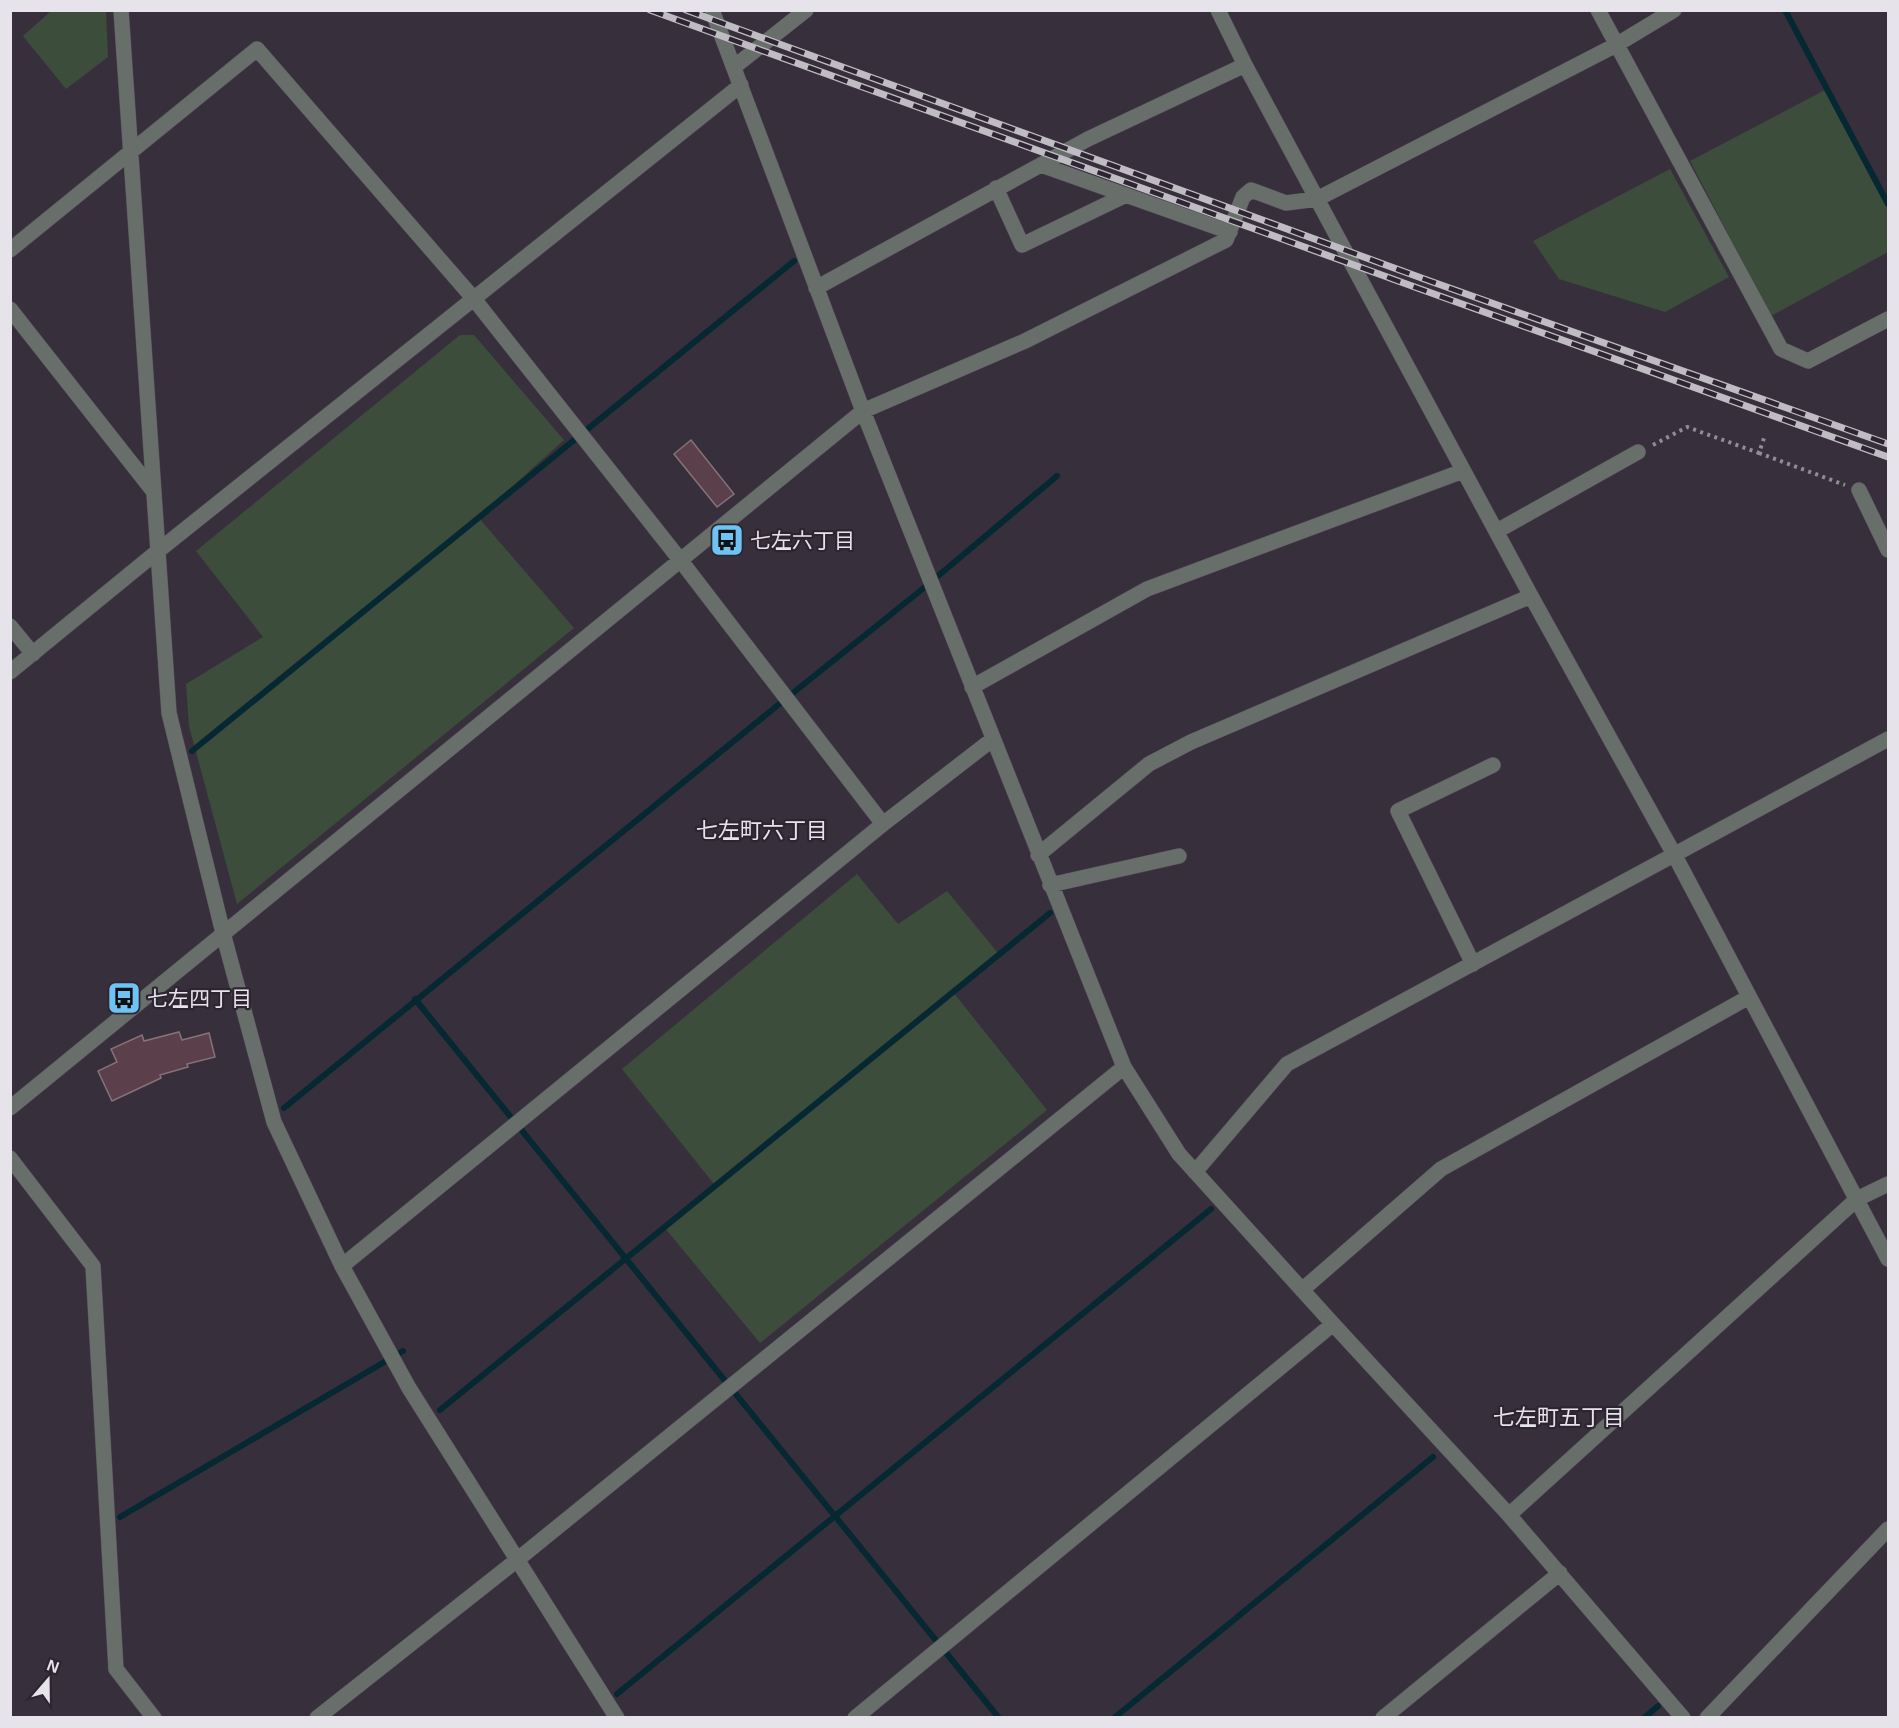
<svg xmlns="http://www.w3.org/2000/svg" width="1899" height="1728" font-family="Helvetica,'Noto Sans JP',sans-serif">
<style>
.green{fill:#3c4d3b}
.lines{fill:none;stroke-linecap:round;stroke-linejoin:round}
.stream{stroke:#052832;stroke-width:6}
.building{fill:#5b3f4a;stroke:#847379;stroke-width:1.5}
.minor-casing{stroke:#534d58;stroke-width:16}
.path{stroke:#918c96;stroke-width:4;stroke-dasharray:3 4.5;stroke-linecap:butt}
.minor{stroke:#686f6a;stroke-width:15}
.rail-casing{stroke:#c0bcc4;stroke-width:7}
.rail{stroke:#2d2632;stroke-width:4.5;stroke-dasharray:14;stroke-linecap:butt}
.labels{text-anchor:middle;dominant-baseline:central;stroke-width:4.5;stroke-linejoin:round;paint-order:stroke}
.poi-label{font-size:21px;fill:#e7e3eb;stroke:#2d2632;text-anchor:start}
.neighbourhood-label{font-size:22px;fill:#e7e3eb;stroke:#2d2632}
</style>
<rect width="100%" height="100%" fill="#37303c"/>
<!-- green -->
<path class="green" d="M 51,11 L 106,11 L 108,57 L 66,89 L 23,36 Z
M 1825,90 L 1888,206 L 1888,252 L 1771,316 L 1690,161 Z
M 1670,169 L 1729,277 L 1665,312 L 1559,279 L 1533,241 Z
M 460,335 L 474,335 L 564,440 L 478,517 L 574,628 L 237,904 L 189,726 L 186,684 L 263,637 L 196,551 Z
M 857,874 L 898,924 L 947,891 L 998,953 L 953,992 L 1047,1110 L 760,1343 L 664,1227 L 714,1184 L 622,1069 Z"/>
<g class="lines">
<!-- stream -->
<path class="stream" d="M 1785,10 L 1888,204
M 192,751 L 794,261
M 415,999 L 999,1718
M 284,1108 L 778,705 L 920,591 L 1057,476
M 440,1410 L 1050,913
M 120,1517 L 403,1351
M 617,1694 L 1211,1209
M 1114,1718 L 1433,1457
M 1644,1718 L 1658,1706"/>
</g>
<!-- building -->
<path class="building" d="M 691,440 L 734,494 L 717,507 L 674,454 Z
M 179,1032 L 182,1040 L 209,1033 L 215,1057 L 187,1064 L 188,1067 L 160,1075 L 161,1078 L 112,1101 L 98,1071 L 117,1062 L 111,1049 L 142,1035 L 144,1041 Z"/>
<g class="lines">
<defs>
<path id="minor" d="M 121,10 L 169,713 L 223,933 L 274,1122 L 342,1266 L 409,1388 L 617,1718
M 712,10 L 863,411 L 1124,1067 L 1179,1154 L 1333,1324 L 1509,1515 L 1683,1718
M 1218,10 L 1245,65 L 1317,199 L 1531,596 L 1675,856 L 1888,1259
M 1598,10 L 1781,349 L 1808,361 L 1888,319
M 734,67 L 806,10
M 1041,165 L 1230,232
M 996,188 L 1022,245 L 1126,195
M 10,250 L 257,49 L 474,299 L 681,561 L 883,824
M 816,288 L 1088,139 L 1245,65
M 10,309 L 154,492
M 1859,490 L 1888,550
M 1497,531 L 1638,452
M 10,626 L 33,654
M 10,672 L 158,551 L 741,85
M 972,687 L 1147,589 L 1463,471
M 1038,855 L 1149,764 L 1191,742 L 1531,596
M 1050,885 L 1179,856
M 1473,964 L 1398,811 L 1493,765
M 10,1108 L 863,411 L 1025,341 L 1226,240 L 1243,197 L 1251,190 L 1286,203 L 1317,199 L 1616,45 L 1674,10
M 10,1158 L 93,1266 L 116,1669 L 154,1718
M 1195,1172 L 1287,1064 L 1888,739
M 342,1266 L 883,824 L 993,739
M 1302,1290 L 1441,1169 L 1749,997
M 1509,1515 L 1857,1199 L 1888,1184
M 317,1718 L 517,1560 L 1124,1067
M 855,1718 L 1333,1324
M 1383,1718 L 1560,1573
M 1707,1718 L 1888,1529"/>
</defs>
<!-- minor casing -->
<use href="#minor" class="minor-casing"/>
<!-- path -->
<path class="path" d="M 1653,445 L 1687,427 L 1759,453 L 1764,438
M 1759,453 L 1845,485"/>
<!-- minor -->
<use href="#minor" class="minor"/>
<defs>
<path id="rail" d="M 650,10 L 1423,290 L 1888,457
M 686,10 L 1427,280 L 1888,444"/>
</defs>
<!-- rail casing -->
<use href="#rail" class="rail-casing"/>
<!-- rail -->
<use href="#rail" class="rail"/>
</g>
<!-- icons -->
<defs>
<symbol id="bus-square" viewBox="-11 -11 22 22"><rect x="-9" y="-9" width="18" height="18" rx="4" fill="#6fc2f4" stroke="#2d2632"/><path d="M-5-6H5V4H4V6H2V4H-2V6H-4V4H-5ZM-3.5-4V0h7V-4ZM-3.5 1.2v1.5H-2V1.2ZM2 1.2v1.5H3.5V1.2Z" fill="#111"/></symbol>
</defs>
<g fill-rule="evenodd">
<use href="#bus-square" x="708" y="521" width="38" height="38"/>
<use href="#bus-square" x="105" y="979" width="38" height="38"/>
</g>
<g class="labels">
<!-- poi labels -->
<g class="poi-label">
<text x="750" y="540">七左六丁目</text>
<text x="147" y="998">七左四丁目</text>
</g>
<!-- neighbourhood labels -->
<g class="neighbourhood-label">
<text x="762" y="830">七左町六丁目</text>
<text x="1559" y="1417">七左町五丁目</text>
</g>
</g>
<!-- border -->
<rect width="1899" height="1728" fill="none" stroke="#e7e3eb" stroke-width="24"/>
<!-- north arrow -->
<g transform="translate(48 1680) rotate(20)" stroke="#2d2632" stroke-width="4.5" paint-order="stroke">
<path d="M0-4.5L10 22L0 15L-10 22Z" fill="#e7e3eb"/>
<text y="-9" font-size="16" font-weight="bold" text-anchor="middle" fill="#e7e3eb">N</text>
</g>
</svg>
